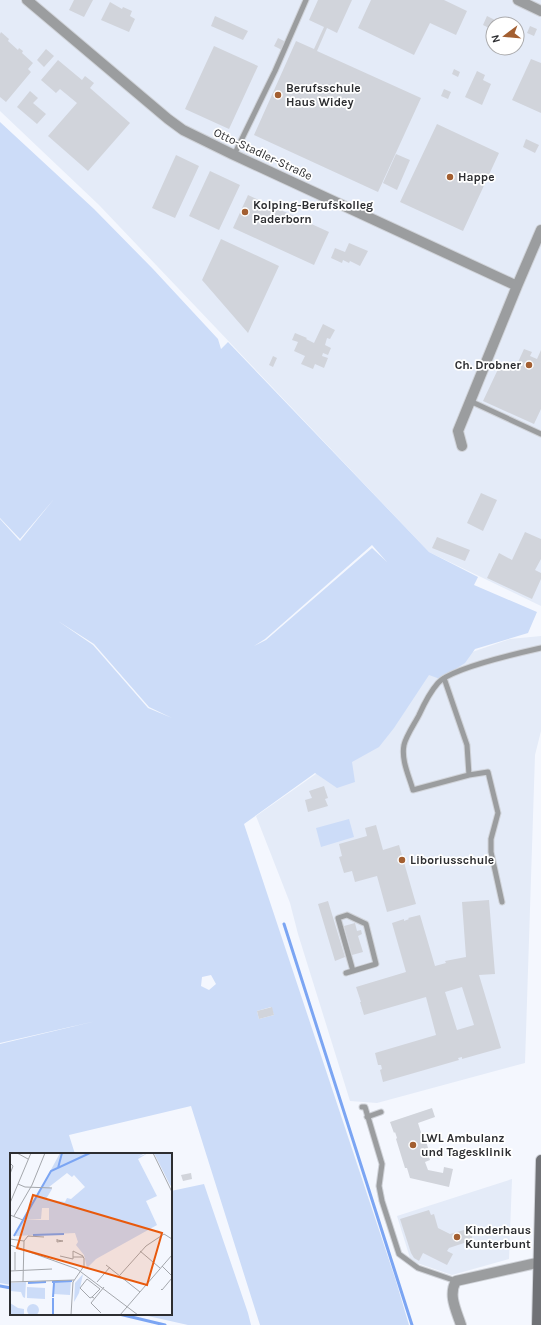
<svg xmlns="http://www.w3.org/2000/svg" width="541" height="1325" font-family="Karla,sans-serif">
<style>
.built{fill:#e4ebf8;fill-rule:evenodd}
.green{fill:#ccdcf8;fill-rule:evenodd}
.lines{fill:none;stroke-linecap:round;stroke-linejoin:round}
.stream{stroke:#7ba5f3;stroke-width:3}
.building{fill:#d1d4db;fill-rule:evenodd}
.lane-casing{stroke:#d0d3d9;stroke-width:7}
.street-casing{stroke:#d0d3d9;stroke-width:12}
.secondary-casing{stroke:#d0d3d9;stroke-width:12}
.lane{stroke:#9b9d9f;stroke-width:5}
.street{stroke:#9b9d9f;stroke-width:10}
.secondary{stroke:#707276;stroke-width:10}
.poi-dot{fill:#a35f31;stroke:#fff;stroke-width:1.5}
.labels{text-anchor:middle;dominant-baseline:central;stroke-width:3.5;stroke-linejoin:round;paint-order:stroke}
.poi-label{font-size:12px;font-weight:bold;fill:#2d2e31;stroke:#fff;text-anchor:start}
.street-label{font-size:12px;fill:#2d2e31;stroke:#fff}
.inset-river{fill:none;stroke:#7ba5f3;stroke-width:2}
.inset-road{fill:none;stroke:#a4a7ac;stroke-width:1}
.view{fill:#e8590c;fill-opacity:0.15;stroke:#e8590c;stroke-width:2}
.inset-edge{fill:none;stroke:#2d2e31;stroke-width:2}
</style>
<rect width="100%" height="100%" fill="#f4f7fe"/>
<!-- built -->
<path class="built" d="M 0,0 L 541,0 L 541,606 L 429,552 L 99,205 L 0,111 ZM 493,24 L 517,24 L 517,48 L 493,48 Z
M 541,636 L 541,731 L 535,755 L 525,1063 L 377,1103 L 350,1101 L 298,934 L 290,903 L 256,816 L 380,729 L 420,678 L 451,660 L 475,651 L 510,639 Z
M 512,1179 L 509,1259 L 452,1275 L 417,1263 L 410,1258 L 397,1216 Z"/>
<!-- green -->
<path class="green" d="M 0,122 L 94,209 L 153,269 L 218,339 L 221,349 L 228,342 L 429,552 L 478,577 L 474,585 L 537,612 L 528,633 L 475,649 L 465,663 L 440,679 L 429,675 L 394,728 L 379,747 L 352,762 L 355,782 L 337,788 L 315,773 L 244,824 L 395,1278 L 409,1325 L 260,1325 L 191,1106 L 69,1135 L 75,1154 L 11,1154 L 11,1285 L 0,1283 L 0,1044 L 96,1021 L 0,1043 L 0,519 L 20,541 L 54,499 L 20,539 L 0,518 ZM 372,545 L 387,562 L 372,548 L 266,640 L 254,646 L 265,639 ZM 58,621 L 94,644 L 149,707 L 172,718 L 148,708 L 93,645 ZM 211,975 L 216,984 L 209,990 L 201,986 L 202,977 ZM 271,1007 L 274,1015 L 259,1019 L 257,1011 Z
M 349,819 L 354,837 L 321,847 L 316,828 Z
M 204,1184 L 248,1313 L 251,1325 L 188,1325 L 139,1314 L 171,1314 L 171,1191 Z"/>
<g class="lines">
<!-- stream -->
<path class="stream" d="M 284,924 L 412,1325
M 0,1286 L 11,1288
M 119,1314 L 165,1325"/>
</g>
<!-- building -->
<path class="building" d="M 74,0 L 93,0 L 84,17 L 69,10 Z
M 318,0 L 352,0 L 337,33 L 327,28 L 317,51 L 421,98 L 378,192 L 254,135 L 296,41 L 314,49 L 324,27 L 309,20 Z
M 371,0 L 444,0 L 467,11 L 456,35 L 430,23 L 414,55 L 358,28 Z
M 110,2 L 122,9 L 123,7 L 132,11 L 130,16 L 135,19 L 129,32 L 101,20 Z
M 215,16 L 248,31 L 243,40 L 211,26 Z
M 487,16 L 495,20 L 496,18 L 508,24 L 493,24 L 493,40 L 487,37 L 491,29 L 483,25 Z
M 530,26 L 537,29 L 534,36 L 527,33 Z
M 1,32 L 9,39 L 8,41 L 18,50 L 19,48 L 23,51 L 22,53 L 33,63 L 28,69 L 31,72 L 6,102 L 0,97 L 0,34 Z
M 278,38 L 286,42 L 282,50 L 274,46 Z
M 214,46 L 258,66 L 229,129 L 185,109 Z
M 46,49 L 54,56 L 44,67 L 37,60 Z
M 531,59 L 541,63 L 541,113 L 512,100 Z
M 58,60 L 82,80 L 85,76 L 94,83 L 90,88 L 130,123 L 88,171 L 48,136 L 77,103 L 60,89 L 56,93 L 41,80 Z
M 454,69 L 460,72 L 458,77 L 452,74 Z
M 477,71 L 485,75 L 483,80 L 491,84 L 482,105 L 465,97 Z
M 444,89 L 451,92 L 448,99 L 441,96 Z
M 30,91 L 38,98 L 33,103 L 46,114 L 37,124 L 17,107 Z
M 437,124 L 499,153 L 463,231 L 400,202 Z
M 526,139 L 539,145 L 535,153 L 523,147 Z
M 396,154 L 410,160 L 397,190 L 383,183 Z
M 176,155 L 199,166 L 175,218 L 152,208 Z
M 210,171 L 240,185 L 219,230 L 189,216 Z
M 248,195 L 329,232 L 314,265 L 233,228 Z
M 221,239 L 279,266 L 248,333 L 202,280 Z
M 349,243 L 368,251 L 360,266 L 350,261 L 349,263 L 343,260 L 342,263 L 331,258 L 335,248 L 345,252 Z
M 323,324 L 335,330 L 330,339 L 327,338 L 325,345 L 331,348 L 328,355 L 323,353 L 322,356 L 328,358 L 324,368 L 315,364 L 313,369 L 301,364 L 305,356 L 294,351 L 298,342 L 292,340 L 295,333 L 307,338 L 306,339 L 314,343 Z
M 524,349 L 532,352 L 530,356 L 537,359 L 541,350 L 541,409 L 534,424 L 483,401 L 500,365 L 514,371 Z
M 273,356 L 277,358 L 273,367 L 269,365 Z
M 481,493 L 497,500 L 483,531 L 467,523 Z
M 525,532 L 541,539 L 541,559 L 535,570 L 541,573 L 541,579 L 532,599 L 487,578 L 499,553 L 512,560 Z
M 437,537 L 470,550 L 465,561 L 432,548 Z
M 324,786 L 328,798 L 325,799 L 328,806 L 308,812 L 305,800 L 312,798 L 309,791 Z
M 376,825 L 383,850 L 399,845 L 416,904 L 387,912 L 377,876 L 355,882 L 352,871 L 344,873 L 339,857 L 342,856 L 339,844 L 367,836 L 365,828 Z
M 489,900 L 495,974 L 479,975 L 501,1048 L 462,1059 L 462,1057 L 458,1058 L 459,1060 L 383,1082 L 380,1070 L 382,1069 L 381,1065 L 378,1065 L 375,1053 L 436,1035 L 426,997 L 364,1015 L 360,1002 L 361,1002 L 356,987 L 406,972 L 392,923 L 404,919 L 404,921 L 409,919 L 408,918 L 420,915 L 435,966 L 446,963 L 445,961 L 466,957 L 462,902 ZM 462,987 L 474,1025 L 457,1030 L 445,992 Z
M 328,901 L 345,957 L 335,961 L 318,904 Z
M 355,923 L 357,931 L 361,930 L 362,934 L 358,936 L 363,952 L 352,955 L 344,926 Z
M 272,1007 L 274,1015 L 259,1019 L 257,1011 Z
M 432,1108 L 435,1117 L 418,1123 L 424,1142 L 426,1141 L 428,1148 L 426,1149 L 430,1160 L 425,1162 L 428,1170 L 443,1173 L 444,1167 L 453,1169 L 449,1187 L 410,1178 L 407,1168 L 405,1168 L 396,1139 L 397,1138 L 395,1132 L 394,1133 L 390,1122 Z
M 191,1173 L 192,1179 L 183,1181 L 181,1175 Z
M 429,1210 L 431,1215 L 434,1214 L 438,1228 L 450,1234 L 464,1230 L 465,1233 L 470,1231 L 473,1240 L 449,1248 L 447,1251 L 453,1254 L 447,1265 L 423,1253 L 419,1261 L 414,1258 L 411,1253 L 400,1219 Z"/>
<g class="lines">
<defs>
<path id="lane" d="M 234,155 L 275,71 L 306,0
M 470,401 L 541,434
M 444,678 L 467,745 L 469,775 L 413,790 C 409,776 401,760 404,745 C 406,736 415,723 419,715 C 424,704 430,692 438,683 C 451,668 519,653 541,648
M 469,775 L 488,772 L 498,813 L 491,839 L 491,852 L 502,902
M 346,973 L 376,964 L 366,924 L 347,915 L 338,918 L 353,971
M 362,1107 L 365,1107 L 382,1164 L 379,1186 L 382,1201 L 399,1254 L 418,1268 L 456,1281
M 367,1117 L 381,1112"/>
<path id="street" d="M 27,0 L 168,119 L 183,130 L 234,155 L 517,286
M 518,0 L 541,11
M 462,446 L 458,431 L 517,286 L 541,230
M 461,1325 C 456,1310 448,1295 456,1281 L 541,1262"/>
<path id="secondary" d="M 537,1325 L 541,1160"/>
</defs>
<!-- lane casing -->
<use href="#lane" class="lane-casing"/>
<!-- street casing -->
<use href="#street" class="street-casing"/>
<!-- secondary casing -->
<use href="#secondary" class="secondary-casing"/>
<!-- lane -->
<use href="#lane" class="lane"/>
<!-- street -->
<use href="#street" class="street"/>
<!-- secondary -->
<use href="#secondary" class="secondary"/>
</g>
<!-- markers -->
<g class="poi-dot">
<circle cx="278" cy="95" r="4"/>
<circle cx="450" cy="177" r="4"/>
<circle cx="245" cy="212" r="4"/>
<circle cx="529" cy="365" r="4"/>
<circle cx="402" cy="860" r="4"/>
<circle cx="413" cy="1145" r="4"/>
<circle cx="457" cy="1237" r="4"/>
</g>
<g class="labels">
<!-- poi labels -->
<g class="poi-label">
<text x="286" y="88">Berufsschule<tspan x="286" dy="14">Haus Widey</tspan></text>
<text x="458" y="177">Happe</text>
<text x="253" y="205">Kolping-Berufskolleg<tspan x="253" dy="14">Paderborn</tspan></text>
<text x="521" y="365" text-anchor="end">Ch. Drobner</text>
<text x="410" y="860">Liboriusschule</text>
<text x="421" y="1138">LWL Ambulanz<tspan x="421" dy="14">und Tagesklinik</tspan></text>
<text x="465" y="1230">Kinderhaus<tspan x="465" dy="14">Kunterbunt</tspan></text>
</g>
<!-- street labels -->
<g class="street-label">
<text transform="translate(263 154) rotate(25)">Otto-Stadler-Straße</text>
</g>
</g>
<!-- overview -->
<g transform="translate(10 1153)">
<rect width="162" height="162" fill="#f4f7fe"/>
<path d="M 50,0 L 135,0 L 128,4 L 138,0 L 128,6 L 147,43 L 136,48 L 147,72 L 86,106 L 77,115 L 74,102 L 66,92 L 68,89 L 65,80 L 5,83 L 13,67 L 39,67 L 39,55 L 32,55 L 31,66 L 14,67 ZM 57,20 L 62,24 L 64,22 L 75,34 L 61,46 L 57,45 L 55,49 L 36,46 L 42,36 L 39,34 ZM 144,0 L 162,0 L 162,35 L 159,30 ZM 73,121 L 69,140 L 64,149 L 65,130 ZM 43,128 L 61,128 L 60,142 L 44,141 ZM 16,129 L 15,145 L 13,144 L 11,139 L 0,138 L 0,130 ZM 17,134 L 35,135 L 35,146 L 17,145 ZM 0,150 L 8,155 L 14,156 L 14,162 L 0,162 ZM17 157a6 6 0 1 1 12 0a6 6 0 1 1-12 0Z" fill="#ccdcf8" fill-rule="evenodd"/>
<path class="inset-river" d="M 48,15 L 52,0M 23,82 L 54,81M 4,83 L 41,18 L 80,0M 42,129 L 62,128M 18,130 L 36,129M 43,144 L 44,130M 43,162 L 43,145"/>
<path class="inset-road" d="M 7,0 L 18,6M 143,0 L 162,39M 0,10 L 3,13 L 0,21M 8,31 L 15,34 L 42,35M 0,50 L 21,0M 0,62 L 13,67M 4,63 L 22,32 L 35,0M 0,86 L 14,88 L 13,129M 47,86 L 47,89 L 53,88 L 47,87M 14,88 L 18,83 L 34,84M 0,92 L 67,116 L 128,162M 130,98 L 150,115M 50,103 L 63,106 L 63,104M 96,112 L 130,139M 152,113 L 162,123M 5,117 L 5,99M 0,118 L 42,116M 110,122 L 136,93 L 154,81 L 162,86M 0,129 L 64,127M 87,129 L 100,114M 151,136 L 152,137 L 162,125M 82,144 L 80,145 L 70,135 L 77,126 L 90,136 L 82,144 L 84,145M 91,160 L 81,150 L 94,134M 61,162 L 63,129 L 74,113 L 74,105 L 73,104 L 73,103 L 63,98 L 63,104 L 73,104M 110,162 L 162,102"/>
<path class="view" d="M 23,42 L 152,80 L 137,132 L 7,95 Z"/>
<rect width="162" height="162" class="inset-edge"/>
</g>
<!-- north arrow -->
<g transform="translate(505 36) rotate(254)"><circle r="19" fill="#ffffff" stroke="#ababad"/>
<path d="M0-3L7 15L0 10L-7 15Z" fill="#a35f31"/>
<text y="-6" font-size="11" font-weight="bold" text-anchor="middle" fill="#2d2e31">N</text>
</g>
</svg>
